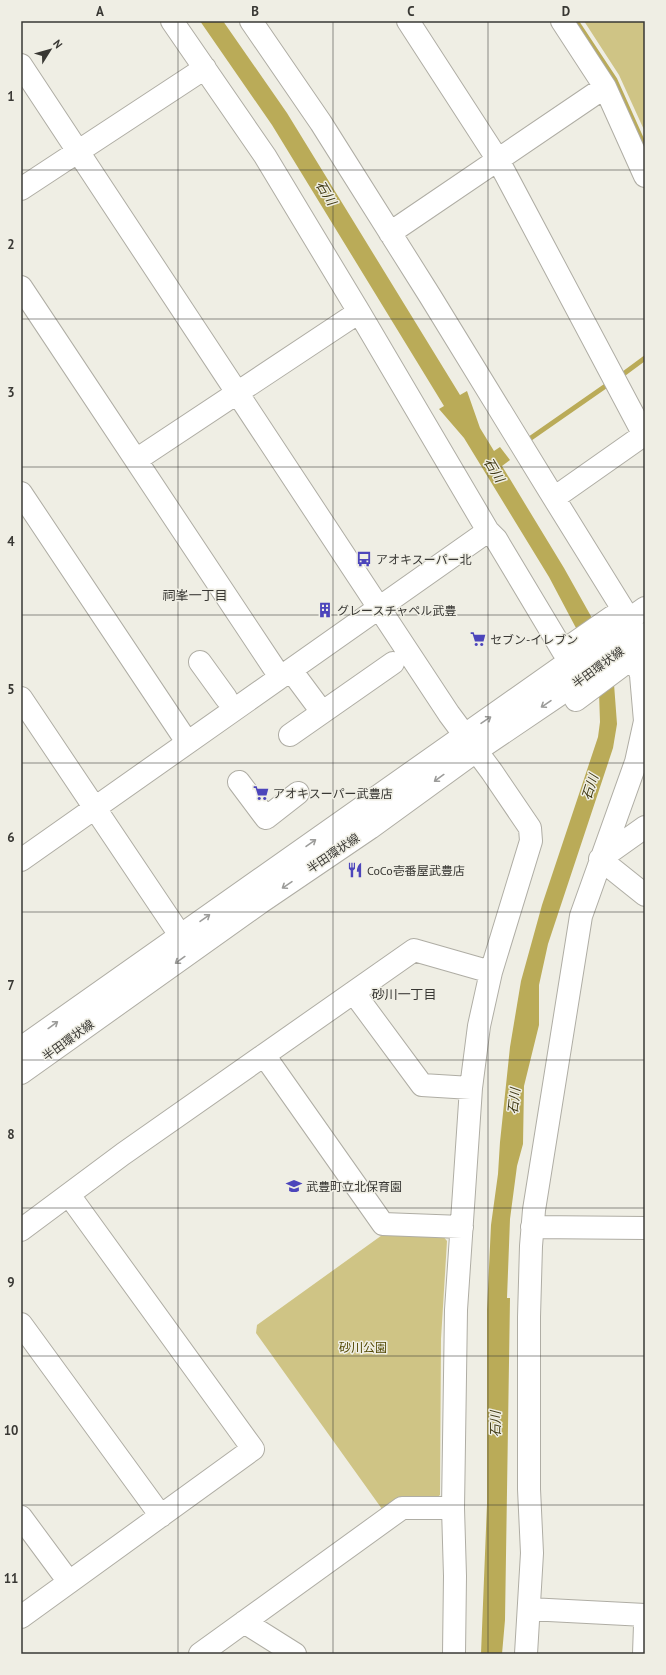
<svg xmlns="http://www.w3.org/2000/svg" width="666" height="1675" font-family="'PT Sans','Noto Sans JP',sans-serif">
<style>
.green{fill:#cfc485}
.water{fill:#baab58}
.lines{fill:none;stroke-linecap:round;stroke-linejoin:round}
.stream{stroke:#baab58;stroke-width:5}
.minor-casing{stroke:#afada4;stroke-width:24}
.major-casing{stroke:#afada4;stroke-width:24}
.minor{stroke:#fff;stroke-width:22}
.major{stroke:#fff;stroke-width:22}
.oneway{stroke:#9c9c9a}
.grid{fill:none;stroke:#393834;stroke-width:1;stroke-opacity:0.55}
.labels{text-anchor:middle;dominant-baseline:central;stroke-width:3;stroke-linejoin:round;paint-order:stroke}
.poi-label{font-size:12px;fill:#393834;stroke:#efeee4;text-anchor:start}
.street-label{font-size:12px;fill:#393834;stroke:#efeee4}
.park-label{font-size:12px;fill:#534904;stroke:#efeee4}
.water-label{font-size:13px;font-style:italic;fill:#413b16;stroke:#efeee4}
.neighbourhood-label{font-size:13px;fill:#393834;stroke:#efeee4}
.neatline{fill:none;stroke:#393834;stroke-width:1.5}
.grid-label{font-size:13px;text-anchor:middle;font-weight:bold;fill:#393834}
</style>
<rect width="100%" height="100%" fill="#efeee4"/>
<!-- green -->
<path class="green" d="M 584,21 L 645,21 L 645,132 L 619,75 Z
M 385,1233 L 442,1235 L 447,1241 L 441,1339 L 440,1495 L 434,1500 L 382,1509 L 256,1333 L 257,1325 Z"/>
<!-- water -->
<path class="water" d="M 200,21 L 223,21 L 287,113 L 460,395 L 467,391 L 480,428 L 494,451 L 500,447 L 510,460 L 502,466 L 564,568 L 592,618 L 614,684 L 617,724 L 613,748 L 548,944 L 539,985 L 539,1025 L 524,1086 L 523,1144 L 517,1166 L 510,1219 L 507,1298 L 510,1298 L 505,1620 L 502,1654 L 481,1654 L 487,1504 L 487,1310 L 491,1225 L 498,1174 L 500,1142 L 510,1047 L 521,981 L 542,905 L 598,737 L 600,722 L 599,692 L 576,628 L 549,577 L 464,438 L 439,409 L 444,406 L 272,125 Z"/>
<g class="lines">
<!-- stream -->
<path class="stream" d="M 576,21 L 615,80 L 645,147
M 622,375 L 645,358
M 528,440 L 607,385"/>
<defs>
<path id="minor" d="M 172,21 L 265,156 L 359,312 L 488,531 L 496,539 L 563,651 L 612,617
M 251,21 L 321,123 L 430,296 L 549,490 L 629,619
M 408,21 L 498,160 L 644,435
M 562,21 L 605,87 L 645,176
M 21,65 L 449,714 L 492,772 L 530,828 L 531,841 L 491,972 L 479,1026 L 471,1088 L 456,1310 L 453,1508 L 455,1576 L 454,1654
M 21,189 L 205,68
M 390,233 L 605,87
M 21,287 L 280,677
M 136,460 L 359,312
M 21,493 L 187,742
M 554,498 L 645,434
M 200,662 L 226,698
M 296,677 L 322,712
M 21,698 L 180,935
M 576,700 L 627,662
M 290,735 L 393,663
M 239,782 L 266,818 L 298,793
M 645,827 L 600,859 L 645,895
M 21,860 L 488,531
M 354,993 L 422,1085 L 471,1088
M 264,1055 L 383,1224 L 462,1227
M 532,1227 L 645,1228
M 21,1230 L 123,1154 L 414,950 L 491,972
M 21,1324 L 161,1516
M 21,1517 L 69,1582
M 529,1609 L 645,1615
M 21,1617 L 253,1449 L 69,1195
M 244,1622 L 295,1654
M 200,1654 L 402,1508 L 453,1508
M 526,1654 L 532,1553 L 529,1489 L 529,1317 L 531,1246 L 534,1210 L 581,916 L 636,762 L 645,721 L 641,675 L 631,644
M 644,1654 L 645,1625"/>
<path id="major" d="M 21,1048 L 645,608
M 21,1073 L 261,902 L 370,828 L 476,751 L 578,682 L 645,634"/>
</defs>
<!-- minor casing -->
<use href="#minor" class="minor-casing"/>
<!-- major casing -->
<use href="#major" class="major-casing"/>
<!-- minor -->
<use href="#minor" class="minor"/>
<!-- major -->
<use href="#major" class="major"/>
</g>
<!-- one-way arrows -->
<defs><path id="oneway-shaft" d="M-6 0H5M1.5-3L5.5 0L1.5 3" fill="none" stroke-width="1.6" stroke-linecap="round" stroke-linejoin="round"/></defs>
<g class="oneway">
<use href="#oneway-shaft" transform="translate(546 704) rotate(146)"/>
<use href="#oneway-shaft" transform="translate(486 720) rotate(-34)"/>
<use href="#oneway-shaft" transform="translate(439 778) rotate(144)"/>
<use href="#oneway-shaft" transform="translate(311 843) rotate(-35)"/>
<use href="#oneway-shaft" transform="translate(287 885) rotate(146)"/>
<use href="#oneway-shaft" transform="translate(205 918) rotate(-35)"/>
<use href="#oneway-shaft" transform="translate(180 960) rotate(144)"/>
<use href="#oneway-shaft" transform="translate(53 1025) rotate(-36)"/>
</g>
<!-- grid -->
<path class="grid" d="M 178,21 L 178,1654M 333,21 L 333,1654M 488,21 L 488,1654M 21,170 L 645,170M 21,319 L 645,319M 21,467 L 645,467M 21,615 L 645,615M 21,763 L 645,763M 21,912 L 645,912M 21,1060 L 645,1060M 21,1208 L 645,1208M 21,1356 L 645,1356M 21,1505 L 645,1505"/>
<!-- icons -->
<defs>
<symbol id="bus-bare" viewBox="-9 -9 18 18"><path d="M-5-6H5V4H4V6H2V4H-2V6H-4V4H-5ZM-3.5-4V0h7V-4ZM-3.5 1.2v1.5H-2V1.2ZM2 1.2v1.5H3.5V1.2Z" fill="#4c45bb" stroke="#efeee4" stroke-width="2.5" paint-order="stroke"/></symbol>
<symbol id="building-bare" viewBox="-9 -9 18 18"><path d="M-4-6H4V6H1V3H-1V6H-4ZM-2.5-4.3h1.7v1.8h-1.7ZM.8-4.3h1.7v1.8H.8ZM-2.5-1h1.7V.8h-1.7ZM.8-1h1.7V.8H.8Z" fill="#4c45bb" stroke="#efeee4" stroke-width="2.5" paint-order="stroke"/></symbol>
<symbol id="supermarket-bare" viewBox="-9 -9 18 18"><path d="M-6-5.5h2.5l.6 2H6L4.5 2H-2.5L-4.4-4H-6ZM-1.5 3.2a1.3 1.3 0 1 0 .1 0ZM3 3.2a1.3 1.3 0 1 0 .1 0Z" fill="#4c45bb" stroke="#efeee4" stroke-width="2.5" paint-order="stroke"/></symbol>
<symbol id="restaurant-bare" viewBox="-9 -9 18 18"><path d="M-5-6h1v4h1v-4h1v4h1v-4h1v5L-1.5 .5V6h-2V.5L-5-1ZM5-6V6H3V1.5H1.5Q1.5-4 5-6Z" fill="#4c45bb" stroke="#efeee4" stroke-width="2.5" paint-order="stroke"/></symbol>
<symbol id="school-bare" viewBox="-9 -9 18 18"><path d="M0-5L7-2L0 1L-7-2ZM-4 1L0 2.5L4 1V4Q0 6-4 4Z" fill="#4c45bb" stroke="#efeee4" stroke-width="2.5" paint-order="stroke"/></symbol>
</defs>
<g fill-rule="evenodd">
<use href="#bus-bare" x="353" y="548" width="22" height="22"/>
<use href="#building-bare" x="314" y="599" width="22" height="22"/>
<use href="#supermarket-bare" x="467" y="628" width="22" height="22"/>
<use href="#supermarket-bare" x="250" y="782" width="22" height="22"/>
<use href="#restaurant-bare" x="344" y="859" width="22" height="22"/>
<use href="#school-bare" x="283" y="1175" width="22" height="22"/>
</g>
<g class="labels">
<!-- poi labels -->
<g class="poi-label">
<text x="376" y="559">アオキスーパー北</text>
<text x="337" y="610">グレースチャペル武豊</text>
<text x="490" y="639">セブン-イレブン</text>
<text x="273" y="793">アオキスーパー武豊店</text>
<text x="367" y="870">CoCo壱番屋武豊店</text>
<text x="306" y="1186">武豊町立北保育園</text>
</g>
<!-- street labels -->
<g class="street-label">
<text transform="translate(598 667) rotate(-36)">半田環状線</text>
<text transform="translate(333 853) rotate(-34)">半田環状線</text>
<text transform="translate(68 1040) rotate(-36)">半田環状線</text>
</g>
<!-- park labels -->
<g class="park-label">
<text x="363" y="1347">砂川公園</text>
</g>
<!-- water labels -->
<g class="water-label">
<text transform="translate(326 193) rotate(59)">石川</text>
<text transform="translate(494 470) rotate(59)">石川</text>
<text transform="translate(590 787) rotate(-72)">石川</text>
<text transform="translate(514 1101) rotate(-84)">石川</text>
<text transform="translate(495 1424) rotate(-90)">石川</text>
</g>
<!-- neighbourhood labels -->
<g class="neighbourhood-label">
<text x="195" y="595">祠峯一丁目</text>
<text x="404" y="994">砂川一丁目</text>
</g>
</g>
<!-- border -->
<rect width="666" height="1675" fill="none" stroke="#efeee4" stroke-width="44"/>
<!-- north arrow -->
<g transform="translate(50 50) rotate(53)" stroke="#efeee4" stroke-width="3" paint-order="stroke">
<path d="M0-3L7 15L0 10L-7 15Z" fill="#393834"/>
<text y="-6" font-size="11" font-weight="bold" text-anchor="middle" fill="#393834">N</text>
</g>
<rect x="22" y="22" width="622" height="1631" class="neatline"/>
<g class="grid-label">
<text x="100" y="16">A</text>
<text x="255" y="16">B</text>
<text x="411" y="16">C</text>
<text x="566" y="16">D</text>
<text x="11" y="101">1</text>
<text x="11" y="249">2</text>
<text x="11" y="397">3</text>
<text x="11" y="546">4</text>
<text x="11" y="694">5</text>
<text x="11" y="842">6</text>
<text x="11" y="990">7</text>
<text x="11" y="1139">8</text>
<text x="11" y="1287">9</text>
<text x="11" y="1435">10</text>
<text x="11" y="1583">11</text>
</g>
</svg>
